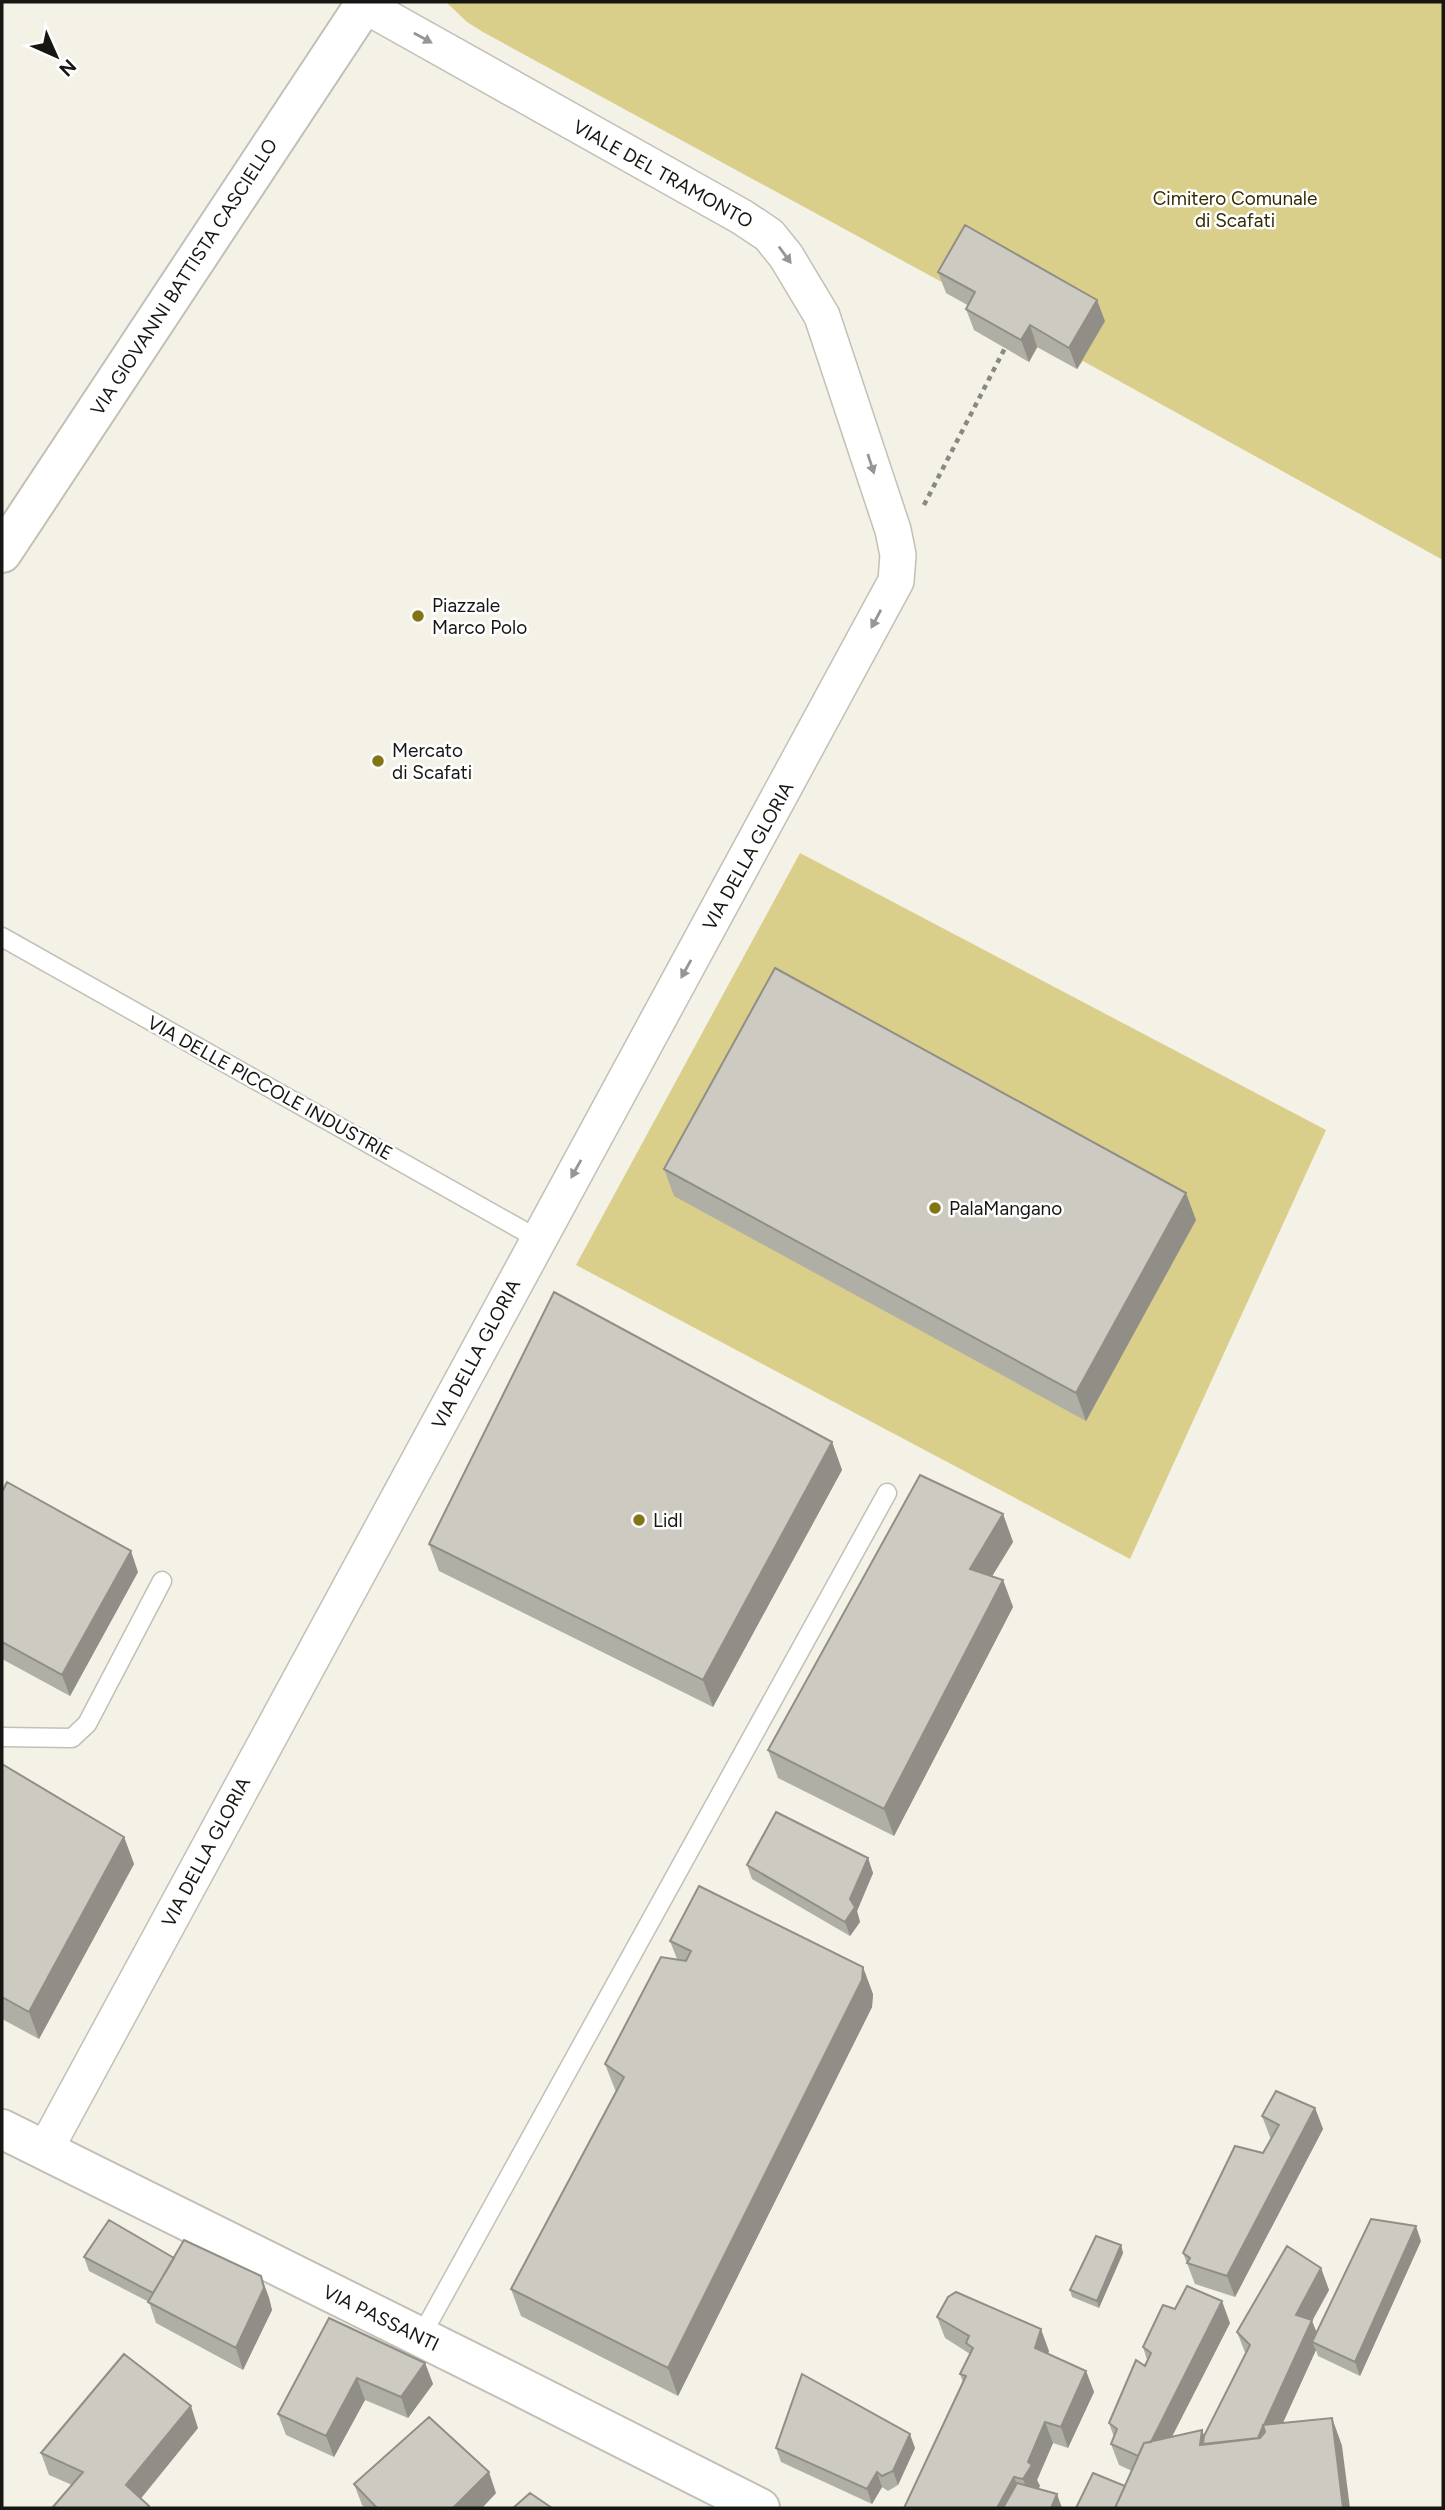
<svg xmlns="http://www.w3.org/2000/svg" width="1445" height="2510" font-family="Figtree,sans-serif">
<style>
.green{fill:#dace8b}
.lines{fill:none;stroke-linecap:round;stroke-linejoin:round}
.service-casing{stroke:#c2c0b6;stroke-width:21}
.minor-casing{stroke:#c2c0b6;stroke-width:38}
.tertiary-casing{stroke:#c2c0b6;stroke-width:42}
.path{stroke:#898881;stroke-width:4.5;stroke-dasharray:5 5;stroke-linecap:butt}
.service{stroke:#fff;stroke-width:18}
.minor{stroke:#fff;stroke-width:35}
.tertiary{stroke:#fff;stroke-width:38}
.wall{fill:#b0afa6}
.shaded-wall{fill:#908e87}
.building{fill:#cdcbc1;stroke:#908e87;stroke-width:2}
.oneway{fill:#969694}
.poi-dot{fill:#837416;stroke:#fff;stroke-width:2.5}
.labels{text-anchor:middle;dominant-baseline:central;stroke-width:5;stroke-linejoin:round;paint-order:stroke}
.street-label{font-size:19px;fill:#161612;stroke:#fff}
.park-label{font-size:19px;fill:#332c01;stroke:#fff}
.poi-label{font-size:19px;fill:#161612;stroke:#fff;text-anchor:start}
</style>
<rect width="100%" height="100%" fill="#f4f2e7"/>
<!-- green -->
<path class="green" d="M 446,2 L 1443,2 L 1443,560 L 1083,361 L 1077,369 L 1038,347 L 1029,362 L 974,330 L 983,314 L 946,293 L 949,286 L 483,32 L 467,22 Z
M 800,853 L 1326,1130 L 1130,1559 L 576,1265 Z"/>
<g class="lines">
<defs>
<path id="service" d="M 2,937 L 538,1239
M 2,1737 L 72,1738 L 87,1724 L 162,1581
M 420,2338 L 887,1493"/>
<path id="minor" d="M 45,2150 L 896,581 L 898,555 L 893,530 L 822,316 L 786,256 L 769,235 L 742,217 L 364,5"/>
<path id="tertiary" d="M 2,553 L 366,2
M 2,2129 L 515,2384 L 760,2508"/>
</defs>
<!-- service casing -->
<use href="#service" class="service-casing"/>
<!-- minor casing -->
<use href="#minor" class="minor-casing"/>
<!-- tertiary casing -->
<use href="#tertiary" class="tertiary-casing"/>
<!-- path -->
<path class="path" d="M 924,505 L 1005,348"/>
<!-- service -->
<use href="#service" class="service"/>
<!-- minor -->
<use href="#minor" class="minor"/>
<!-- tertiary -->
<use href="#tertiary" class="tertiary"/>
</g>
<!-- wall -->
<path class="wall" d="M 938,272 L 1105,321 L 1077,369 L 1037,347 L 1029,362 L 974,330 L 966,309 L 968,305 L 946,293 Z
M 664,1169 L 1196,1220 L 1086,1421 L 674,1196 Z
M 832,1442 L 842,1470 L 713,1707 L 439,1571 L 429,1544 Z
M 2,1492 L 138,1572 L 70,1696 L 2,1659 Z
M 1003,1514 L 1013,1542 L 992,1576 L 1003,1580 L 1013,1607 L 894,1836 L 778,1778 L 768,1750 Z
M 2,1764 L 124,1837 L 134,1864 L 39,2039 L 2,2019 Z
M 868,1858 L 873,1873 L 857,1911 L 860,1922 L 850,1936 L 752,1879 L 747,1865 Z
M 670,1941 L 873,1994 L 872,2007 L 678,2396 L 521,2316 L 511,2289 L 616,2092 L 605,2064 L 677,1959 Z
M 1315,2108 L 1323,2129 L 1235,2297 L 1195,2284 L 1183,2253 L 1263,2153 L 1271,2138 L 1270,2137 L 1262,2116 Z
M 1421,2241 L 1360,2376 L 1318,2356 L 1316,2350 L 1283,2423 L 1332,2418 L 1342,2446 L 1125,2486 L 1132,2471 L 1119,2465 L 1111,2444 L 1114,2437 L 1109,2423 L 1147,2360 L 1143,2347 L 1175,2309 L 1230,2323 L 1172,2437 L 1202,2430 L 1204,2436 L 1246,2355 L 1237,2332 L 1321,2268 L 1329,2290 L 1312,2321 L 1317,2333 Z
M 1121,2245 L 1123,2253 L 1099,2308 L 1072,2297 L 1070,2290 Z
M 84,2257 L 174,2258 L 261,2276 L 269,2298 L 272,2310 L 243,2370 L 156,2323 L 149,2302 L 89,2271 Z
M 937,2317 L 1049,2351 L 1048,2353 L 1086,2371 L 1094,2392 L 1068,2448 L 1053,2443 L 1037,2480 L 1040,2486 L 1038,2489 L 904,2508 L 963,2382 L 960,2374 L 970,2354 L 945,2338 Z
M 329,2318 L 425,2363 L 433,2384 L 408,2418 L 365,2400 L 334,2457 L 286,2435 L 278,2414 Z
M 198,2428 L 141,2498 L 72,2485 L 49,2475 L 41,2453 Z
M 776,2448 L 915,2448 L 898,2485 L 888,2491 L 882,2487 L 872,2504 L 781,2462 Z
M 354,2484 L 496,2493 L 482,2508 L 365,2508 L 362,2505 Z"/>
<!-- shaded-wall -->
<path class="shaded-wall" d="M 1097,300 L 1105,321 L 1077,369 L 1069,348 Z
M 1030,325 L 1037,347 L 1029,362 L 1021,340 Z
M 1186,1193 L 1196,1220 L 1086,1421 L 1076,1393 Z
M 832,1442 L 842,1470 L 713,1707 L 703,1680 Z
M 1003,1514 L 1013,1542 L 980,1596 L 970,1569 Z
M 131,1551 L 138,1572 L 70,1696 L 62,1675 Z
M 1003,1580 L 1013,1607 L 894,1836 L 884,1809 Z
M 124,1837 L 134,1864 L 39,2039 L 29,2012 Z
M 868,1858 L 873,1873 L 857,1911 L 860,1922 L 850,1936 L 845,1922 L 850,1899 Z
M 863,1967 L 873,1994 L 872,2007 L 678,2396 L 668,2368 Z
M 1315,2108 L 1323,2129 L 1235,2297 L 1227,2276 Z
M 1416,2226 L 1421,2241 L 1360,2376 L 1355,2362 Z
M 1121,2245 L 1123,2253 L 1099,2308 L 1097,2301 Z
M 1321,2268 L 1329,2290 L 1312,2321 L 1320,2341 L 1312,2342 L 1316,2350 L 1263,2466 L 1255,2445 L 1296,2315 Z
M 261,2276 L 269,2298 L 272,2310 L 243,2370 L 236,2348 Z
M 1222,2301 L 1230,2323 L 1150,2479 L 1142,2458 Z
M 1041,2329 L 1049,2351 L 1043,2369 L 1035,2348 Z
M 425,2363 L 433,2384 L 408,2418 L 401,2397 Z
M 1086,2371 L 1094,2392 L 1068,2448 L 1061,2427 Z
M 357,2378 L 365,2400 L 334,2457 L 326,2436 Z
M 191,2406 L 198,2428 L 134,2507 L 126,2485 Z
M 1332,2418 L 1342,2446 L 1350,2508 L 1343,2508 Z
M 1045,2422 L 1053,2443 L 1037,2480 L 1040,2486 L 1031,2500 L 1023,2479 L 1028,2462 Z
M 1202,2430 L 1209,2450 L 1200,2445 Z
M 910,2434 L 915,2448 L 898,2485 L 893,2471 Z
M 489,2472 L 496,2493 L 482,2508 L 453,2508 Z
M 877,2472 L 882,2487 L 872,2504 L 867,2489 Z
M 1014,2477 L 1022,2498 L 1016,2508 L 997,2508 Z
M 1057,2494 L 1062,2508 L 1051,2508 Z"/>
<!-- building -->
<path class="building" d="M 965,225 L 1097,300 L 1069,348 L 1030,325 L 1021,340 L 966,309 L 975,292 L 938,272 Z
M 775,968 L 1186,1193 L 1076,1393 L 664,1169 Z
M 554,1292 L 832,1442 L 703,1680 L 429,1544 Z
M 920,1475 L 1003,1514 L 970,1569 L 1003,1580 L 884,1809 L 768,1750 Z
M 7,1482 L 131,1551 L 62,1675 L 2,1642 L 2,1492 Z
M 2,1764 L 124,1837 L 29,2012 L 2,1997 Z
M 776,1812 L 868,1858 L 850,1899 L 855,1907 L 845,1922 L 747,1865 Z
M 699,1886 L 863,1967 L 862,1980 L 668,2368 L 511,2289 L 624,2077 L 605,2064 L 661,1957 L 686,1961 L 691,1951 L 670,1941 Z
M 1276,2091 L 1315,2108 L 1227,2276 L 1187,2263 L 1190,2258 L 1183,2253 L 1235,2146 L 1263,2153 L 1279,2125 L 1262,2116 Z
M 1371,2219 L 1416,2226 L 1355,2362 L 1312,2342 Z
M 109,2220 L 174,2258 L 153,2293 L 84,2257 Z
M 1096,2236 L 1121,2245 L 1097,2301 L 1070,2290 Z
M 184,2240 L 261,2276 L 264,2288 L 236,2348 L 148,2302 Z
M 1287,2246 L 1321,2268 L 1296,2315 L 1312,2320 L 1264,2425 L 1263,2425 L 1263,2426 L 1258,2438 L 1203,2444 L 1204,2436 L 1250,2345 L 1237,2332 Z
M 1187,2286 L 1222,2301 L 1151,2442 L 1144,2443 L 1138,2456 L 1111,2444 L 1117,2429 L 1109,2423 L 1136,2360 L 1145,2366 L 1151,2353 L 1143,2347 L 1163,2305 L 1175,2309 Z
M 956,2292 L 1041,2329 L 1035,2348 L 1086,2371 L 1061,2427 L 1045,2422 L 1028,2462 L 1032,2465 L 1023,2479 L 1014,2477 L 997,2508 L 904,2508 L 966,2376 L 960,2374 L 973,2348 L 966,2343 L 969,2336 L 937,2317 L 948,2297 Z
M 329,2318 L 425,2363 L 401,2397 L 357,2378 L 326,2436 L 278,2414 Z
M 124,2354 L 191,2406 L 126,2485 L 149,2506 L 148,2508 L 52,2508 L 83,2472 L 41,2453 Z
M 802,2374 L 910,2434 L 893,2471 L 882,2476 L 877,2472 L 867,2489 L 776,2448 Z
M 429,2417 L 489,2472 L 453,2508 L 377,2508 L 354,2484 Z
M 1332,2418 L 1343,2508 L 1115,2508 L 1144,2443 L 1202,2430 L 1200,2445 L 1260,2438 L 1265,2432 L 1263,2425 Z
M 1093,2473 L 1125,2486 L 1115,2508 L 1076,2508 Z
M 1017,2483 L 1057,2494 L 1051,2508 L 1003,2508 Z
M 530,2493 L 552,2508 L 513,2508 Z"/>
<!-- one-way arrows -->
<defs><path id="oneway-solid" d="M-6-.8H1V-3.2L6.5 0L1 3.2V.8H-6Z" transform="scale(1.75)"/></defs>
<g class="oneway">
<use href="#oneway-solid" transform="translate(423 38) rotate(29)"/>
<use href="#oneway-solid" transform="translate(785 255) rotate(54)"/>
<use href="#oneway-solid" transform="translate(871 464) rotate(72)"/>
<use href="#oneway-solid" transform="translate(876 619) rotate(118)"/>
<use href="#oneway-solid" transform="translate(686 969) rotate(119)"/>
<use href="#oneway-solid" transform="translate(576 1169) rotate(119)"/>
</g>
<!-- markers -->
<g class="poi-dot">
<circle cx="418" cy="616" r="7"/>
<circle cx="378" cy="761" r="7"/>
<circle cx="935" cy="1208" r="7"/>
<circle cx="639" cy="1520" r="7"/>
</g>
<g class="labels">
<!-- street labels -->
<g class="street-label">
<text transform="translate(663 174) rotate(29)">VIALE DEL TRAMONTO</text>
<text transform="translate(184 277) rotate(-57)">VIA GIOVANNI BATTISTA CASCIELLO</text>
<text transform="translate(748 856) rotate(-61)">VIA DELLA GLORIA</text>
<text transform="translate(270 1088) rotate(29)">VIA DELLE PICCOLE INDUSTRIE</text>
<text transform="translate(476 1354) rotate(-62)">VIA DELLA GLORIA</text>
<text transform="translate(206 1852) rotate(-62)">VIA DELLA GLORIA</text>
<text transform="translate(381 2318) rotate(26)">VIA PASSANTI</text>
</g>
<!-- park labels -->
<g class="park-label">
<text x="1235" y="198">Cimitero Comunale<tspan x="1235" dy="22">di Scafati</tspan></text>
</g>
<!-- poi labels -->
<g class="poi-label">
<text x="432" y="605">Piazzale<tspan x="432" dy="22">Marco Polo</tspan></text>
<text x="392" y="750">Mercato<tspan x="392" dy="22">di Scafati</tspan></text>
<text x="949" y="1208">PalaMangano</text>
<text x="653" y="1520">Lidl</text>
</g>
</g>
<!-- border -->
<rect width="1445" height="2510" fill="none" stroke="#161612" stroke-width="7"/>
<!-- north arrow -->
<g transform="translate(56 56) rotate(135)" stroke="#ffffff" stroke-width="5" paint-order="stroke">
<path d="M0-5L12 26L0 18L-12 26Z" fill="#161612"/>
<text y="-10" font-size="19" font-weight="bold" text-anchor="middle" fill="#161612">N</text>
</g>
</svg>
